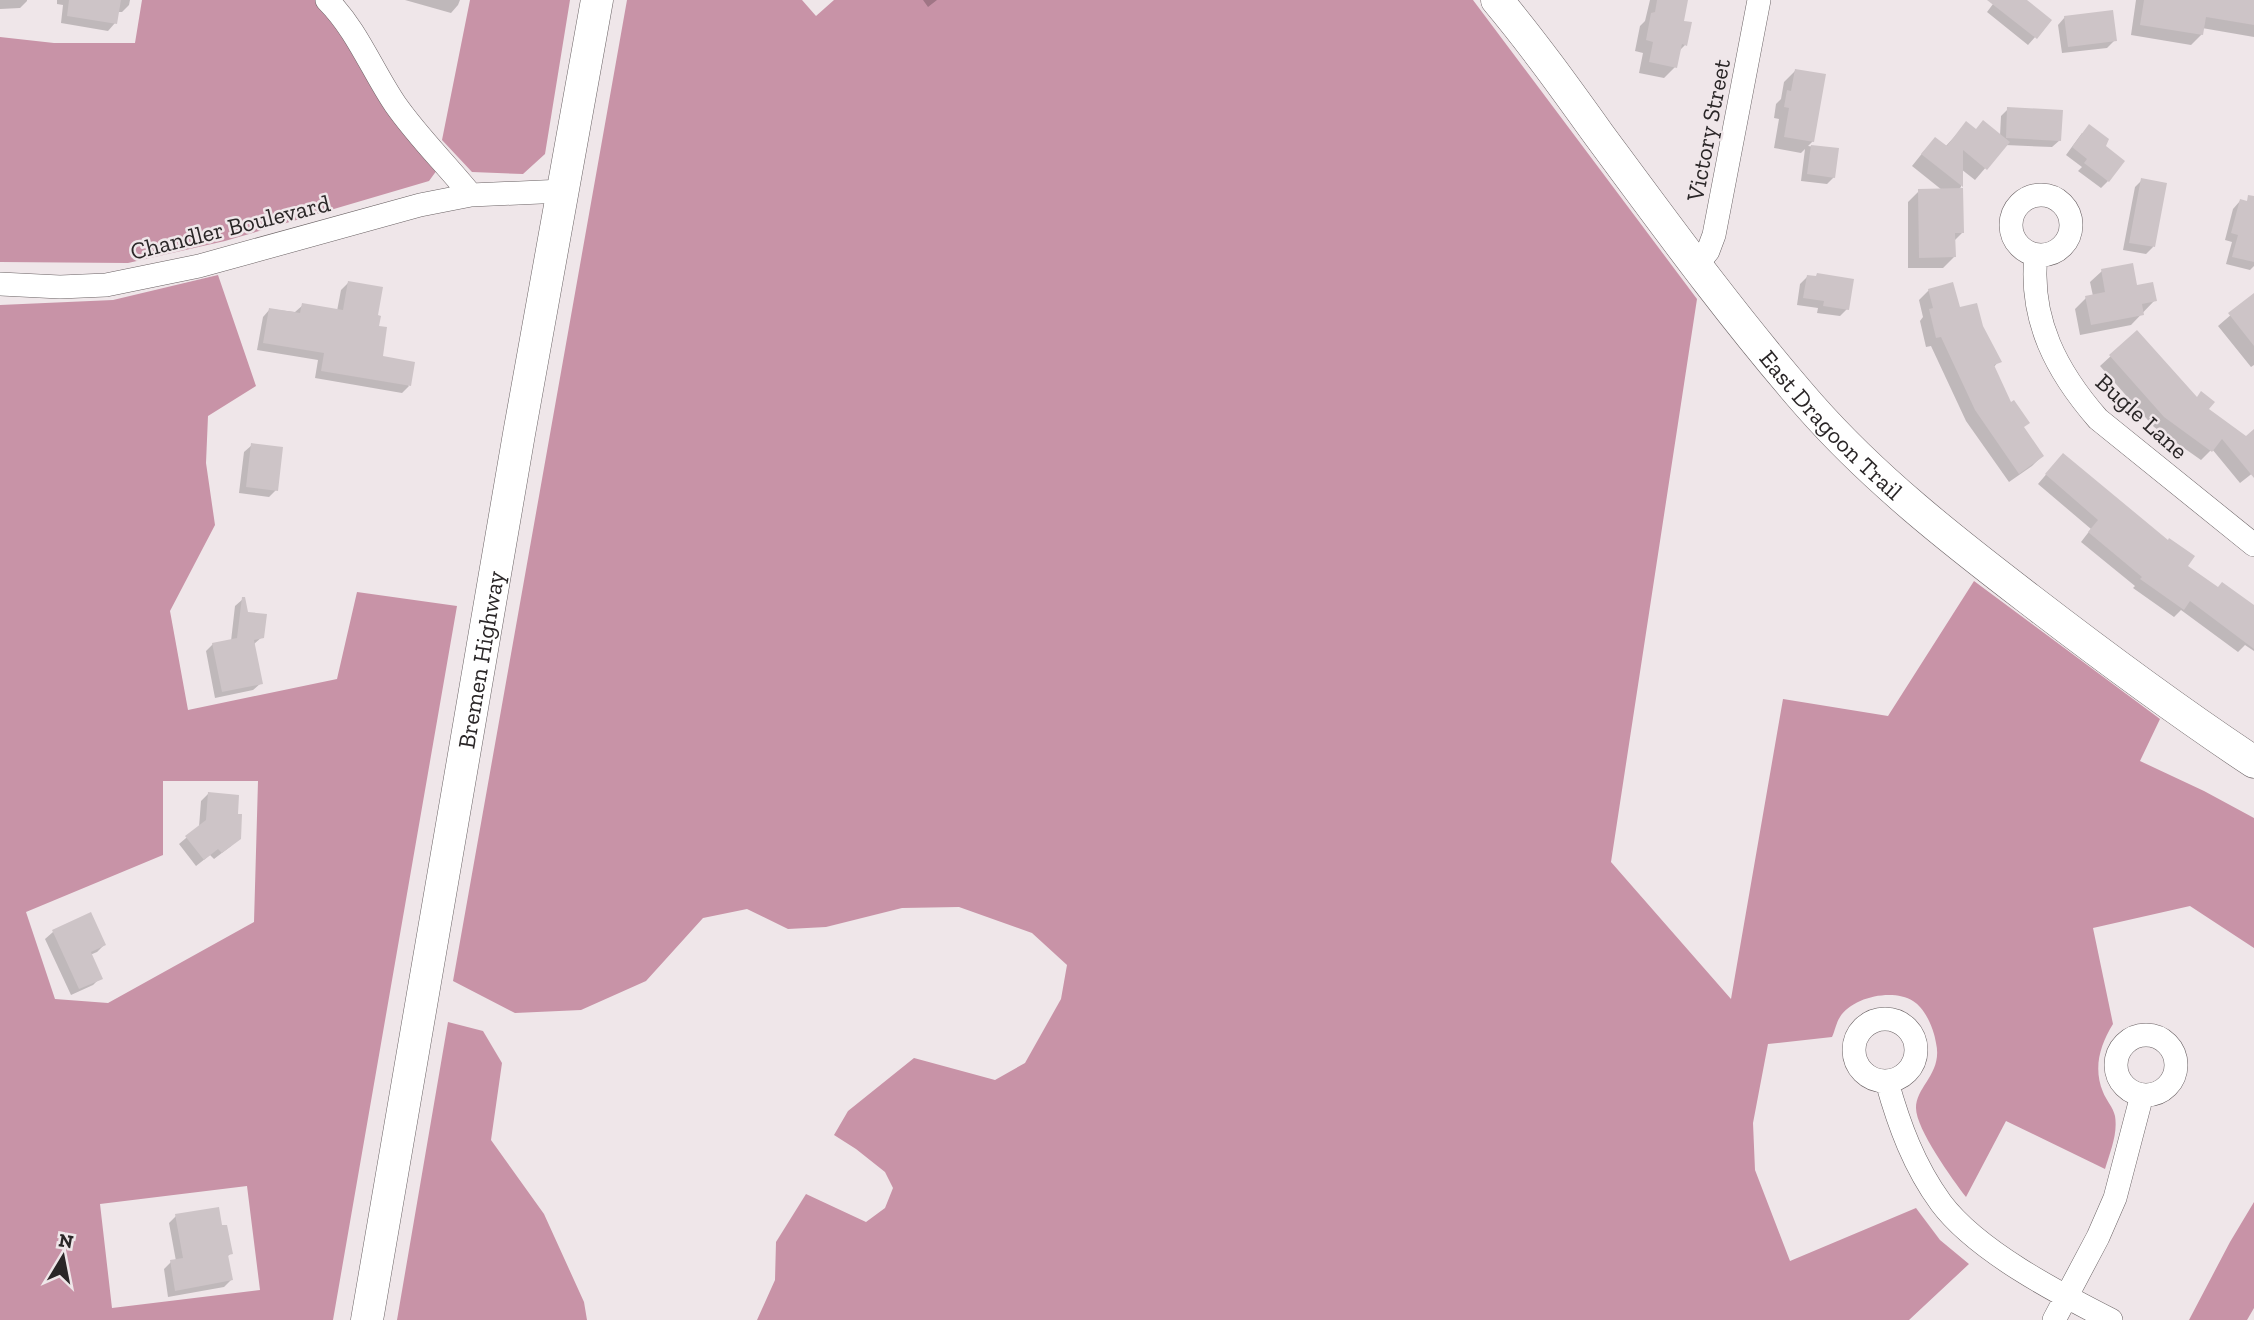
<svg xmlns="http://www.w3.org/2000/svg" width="2254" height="1320" font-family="'Zilla Slab',serif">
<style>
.forest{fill:#c893a7;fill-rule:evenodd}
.shadow{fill:#0003}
.building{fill:#cdc4c7}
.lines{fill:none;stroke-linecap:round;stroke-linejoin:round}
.street-casing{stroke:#6a6264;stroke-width:24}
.secondary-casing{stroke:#6a6264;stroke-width:33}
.street{stroke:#fff;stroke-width:23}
.secondary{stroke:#fff;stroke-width:32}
.labels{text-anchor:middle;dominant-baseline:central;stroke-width:5;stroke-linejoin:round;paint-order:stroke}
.street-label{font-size:24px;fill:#2a2627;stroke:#efe6e9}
</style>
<rect width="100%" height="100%" fill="#efe6e9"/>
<!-- forest -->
<path class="forest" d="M 142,0 L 318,0 C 329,17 341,33 352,50 C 379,94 399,133 437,170 L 429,181 L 225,241 L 128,263 L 0,262 L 0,37 L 54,43 L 135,43 Z
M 470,0 L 570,0 L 545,154 L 523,174 L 472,172 L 442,140 Z
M 627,0 L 802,0 L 816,16 L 834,0 L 1473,0 L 1697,299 L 1611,862 L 1731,999 L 1783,699 L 1888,716 L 1974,581 L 2160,719 L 2140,761 L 2204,791 L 2254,818 L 2254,948 L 2190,906 L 2093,928 L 2113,1024 C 2100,1045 2093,1068 2103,1092 C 2106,1100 2113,1107 2115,1116 C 2118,1134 2110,1152 2105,1169 L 2006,1121 L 1966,1197 C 1953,1180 1916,1129 1916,1108 C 1916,1086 1943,1073 1936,1043 C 1934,1029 1925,1008 1913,1001 C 1893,988 1852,997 1840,1017 C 1836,1023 1835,1031 1832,1037 L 1768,1044 L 1753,1123 L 1755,1170 L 1790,1261 L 1916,1208 L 1940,1240 L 1969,1264 L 1909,1320 L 757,1320 L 775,1280 L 776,1242 L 806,1194 L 866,1222 L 885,1208 L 893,1188 L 885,1172 L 856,1149 L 834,1135 L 848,1111 L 914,1058 L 995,1080 L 1025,1063 L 1061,999 L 1067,965 L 1032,933 L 959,907 L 902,908 L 826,927 L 788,929 L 747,909 L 703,918 L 646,981 L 581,1010 L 515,1013 L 453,981 Z
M 218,275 L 256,386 L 208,416 L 206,463 L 215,525 L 170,611 L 188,710 L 337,679 L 357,592 L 457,606 L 333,1320 L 0,1320 L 0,305 L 113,300 ZM 163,781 L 258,781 L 254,922 L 108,1003 L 55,999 L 26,912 L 163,855 ZM 247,1186 L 260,1290 L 112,1308 L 100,1204 Z
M 448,1022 L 483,1031 L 502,1063 L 491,1140 L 544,1214 L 584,1302 L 587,1320 L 397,1320 Z
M 2254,1202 L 2254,1308 L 2247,1320 L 2189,1320 L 2230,1242 Z"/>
<!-- shadow -->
<path class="shadow" d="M 0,0 L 27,0 L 27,1 L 20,8 L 0,9 Z
M 57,0 L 130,0 L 129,5 L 122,12 L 117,12 L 115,23 L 108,31 L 61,23 L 63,5 L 57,4 Z
M 405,0 L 460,0 L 458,5 L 451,13 Z
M 923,0 L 937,0 L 928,7 Z
M 1650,0 L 1686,0 L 1682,22 L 1685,45 L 1678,52 L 1675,67 L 1664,78 L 1639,73 L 1643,53 L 1635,51 L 1640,26 L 1645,21 Z
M 1996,0 L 2024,0 L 2050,20 L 2028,45 L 1987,12 Z
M 2136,0 L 2254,0 L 2254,37 L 2202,28 L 2202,34 L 2191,45 L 2131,35 Z
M 2065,17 L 2115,40 L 2107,48 L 2062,53 L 2058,25 Z
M 1795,71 L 1813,141 L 1808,146 L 1837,150 L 1834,177 L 1827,184 L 1801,181 L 1805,149 L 1801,153 L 1774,148 L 1779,119 L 1774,118 L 1776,104 L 1781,99 L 1784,82 Z
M 2008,109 L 2060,140 L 2052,147 L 2005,145 L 1975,180 L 1961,169 L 1961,187 L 1958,190 L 1962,233 L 1954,241 L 1954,257 L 1943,268 L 1908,268 L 1908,202 L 1919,191 L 1942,190 L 1912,166 L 1924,151 L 1945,147 L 1956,135 L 1975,131 L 2000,136 L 2001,116 Z
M 2082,133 L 2104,147 L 2108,181 L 2101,188 L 2078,171 L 2082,167 L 2066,155 Z
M 2142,180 L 2153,247 L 2146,254 L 2123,250 L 2135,187 Z
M 2240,201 L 2254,205 L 2254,266 L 2250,270 L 2226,264 L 2232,242 L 2225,240 L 2233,209 Z
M 2102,271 L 2136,287 L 2155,300 L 2131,325 L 2080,335 L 2075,309 L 2086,298 L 2093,296 L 2090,282 Z
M 1807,277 L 1847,309 L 1840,316 L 1817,313 L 1818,308 L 1797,305 L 1800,284 Z
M 348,283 L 376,316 L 381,358 L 409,386 L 402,393 L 315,378 L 318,360 L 257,350 L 263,317 L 270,309 L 295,312 L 303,305 L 337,311 L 341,290 Z
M 1929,290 L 1981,327 L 1999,361 L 1993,368 L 2022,428 L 2042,456 L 2032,466 L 2009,482 L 1966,421 L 1931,346 L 1926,347 L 1920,321 L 1923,317 L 1919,300 Z
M 2254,295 L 2254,365 L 2251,367 L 2218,326 Z
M 2137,332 L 2207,410 L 2246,438 L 2254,431 L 2254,472 L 2240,483 L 2212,449 L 2201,460 L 2154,427 L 2100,366 Z
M 252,445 L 276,490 L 269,497 L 239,493 L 244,452 Z
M 2055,464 L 2186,566 L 2218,589 L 2254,608 L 2254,651 L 2245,645 L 2238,652 L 2181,610 L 2174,617 L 2133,588 L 2135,586 L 2081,542 L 2091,529 L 2038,484 Z
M 243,599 L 247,613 L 262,637 L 253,645 L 261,683 L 253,690 L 215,698 L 206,651 L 213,644 L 231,641 L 235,606 Z
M 208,794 L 231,846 L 214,859 L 210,855 L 196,866 L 179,844 L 199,827 L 201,801 Z
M 90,914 L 104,945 L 97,952 L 90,955 L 100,978 L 93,985 L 71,995 L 45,939 L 53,932 Z
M 176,1216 L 221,1227 L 231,1253 L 227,1257 L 231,1280 L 224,1287 L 168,1297 L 164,1269 L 171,1262 L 176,1261 L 169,1223 Z"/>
<!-- building -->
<path class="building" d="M 69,0 L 121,0 L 117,24 L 67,16 Z
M 1657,0 L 1688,0 L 1684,21 L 1692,22 L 1687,46 L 1682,44 L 1677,68 L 1649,62 L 1653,42 L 1646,40 L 1651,13 L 1655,12 Z
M 1987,0 L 2027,0 L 2052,20 L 2037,39 Z
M 2144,0 L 2254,0 L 2254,25 L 2206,17 L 2203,35 L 2140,25 Z
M 2113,10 L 2117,41 L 2068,47 L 2064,16 Z
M 1795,69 L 1826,74 L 1814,142 L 1784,137 L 1789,108 L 1784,107 L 1787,90 L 1791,91 Z
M 2007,107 L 2063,110 L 2061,141 L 2006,138 Z
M 1983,120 L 2010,142 L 1987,170 L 1963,150 L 1963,187 L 1921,154 L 1935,137 L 1947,146 L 1966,121 L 1976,129 Z
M 2089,124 L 2109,139 L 2106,146 L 2125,161 L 2109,182 L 2084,163 L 2087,159 L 2072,147 Z
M 1811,145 L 1839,148 L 1835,178 L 1807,174 Z
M 2141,178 L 2167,183 L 2155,247 L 2129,243 Z
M 1963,188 L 1964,233 L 1955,233 L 1956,257 L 1919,258 L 1918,189 Z
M 2248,195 L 2254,196 L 2254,262 L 2232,257 L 2238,235 L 2231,233 L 2240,199 L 2247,201 Z
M 2133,263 L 2137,285 L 2153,282 L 2157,301 L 2142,304 L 2144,315 L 2091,325 L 2085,296 L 2105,292 L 2101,269 Z
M 1817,273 L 1854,279 L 1849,310 L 1823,306 L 1824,301 L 1803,298 L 1807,275 L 1816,276 Z
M 348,281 L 383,287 L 378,315 L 381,316 L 379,326 L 387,327 L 383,356 L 415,362 L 411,386 L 321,371 L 324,353 L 263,343 L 269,308 L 300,313 L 302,303 L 343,310 Z
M 1953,282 L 1960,307 L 1977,303 L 1983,326 L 2002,362 L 1994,365 L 2011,402 L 2014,400 L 2030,423 L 2024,427 L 2044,456 L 2019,474 L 1975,410 L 1941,337 L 1936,338 L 1929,309 L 1933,308 L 1928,289 Z
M 2254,293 L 2254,346 L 2228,313 Z
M 2137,330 L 2197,397 L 2201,391 L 2215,402 L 2209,409 L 2246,436 L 2254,429 L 2254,478 L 2222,439 L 2212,452 L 2164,417 L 2109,355 Z
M 251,443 L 283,447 L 278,491 L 246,487 Z
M 2063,453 L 2168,540 L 2169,538 L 2195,556 L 2188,566 L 2218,587 L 2222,582 L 2254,605 L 2254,649 L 2190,601 L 2184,610 L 2140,579 L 2142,577 L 2088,532 L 2098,520 L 2045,474 Z
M 242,597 L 245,597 L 248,612 L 267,614 L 264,638 L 254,640 L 263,684 L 222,692 L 212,643 L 237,638 Z
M 208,792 L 239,795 L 238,814 L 242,814 L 241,839 L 222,853 L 218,849 L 204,860 L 185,836 L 206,820 Z
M 91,912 L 106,945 L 91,952 L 103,979 L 79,989 L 52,930 Z
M 219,1207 L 222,1225 L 227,1225 L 233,1254 L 228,1255 L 233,1280 L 175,1291 L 170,1260 L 183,1258 L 175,1214 Z"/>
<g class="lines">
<defs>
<path id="street" d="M 327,0 C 357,30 372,70 395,104 C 418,137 446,164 471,195
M2011 225a30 30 0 1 1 60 0a30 30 0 1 1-60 0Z
M 2036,255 C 2029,320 2057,372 2098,419 L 2254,545
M 1696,266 L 1708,251 L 1714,235 L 1759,0
M 0,284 L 60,287 L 106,285 L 199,266 L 420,205 L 471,195 L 563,191
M1854 1050a31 31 0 1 1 62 0a31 31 0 1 1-62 0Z
M2116 1065a30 30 0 1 1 60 0a30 30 0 1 1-60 0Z
M 1887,1082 C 1899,1125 1914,1166 1941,1203 C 1977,1251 2058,1293 2111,1320
M 2054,1320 L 2098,1237 L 2115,1198 L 2142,1095"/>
<g id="secondary">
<path id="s1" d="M 1497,0 C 1533,43 1566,89 1599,135 C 1667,227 1734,319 1809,405 C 1874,479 1952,540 2029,599 C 2103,656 2177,711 2254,762"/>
<path id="s2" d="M 367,1320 L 519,434 L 597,0"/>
</g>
</defs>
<!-- street casing -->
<use href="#street" class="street-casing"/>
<!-- secondary casing -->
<use href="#secondary" class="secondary-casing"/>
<!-- street -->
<use href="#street" class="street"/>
<!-- secondary -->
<use href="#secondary" class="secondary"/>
</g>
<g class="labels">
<!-- street labels -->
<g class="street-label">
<text transform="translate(1708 130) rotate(-79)">Victory Street</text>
<text transform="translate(230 227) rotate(-14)">Chandler Boulevard</text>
<text transform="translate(2142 416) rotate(42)">Bugle Lane</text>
<text stroke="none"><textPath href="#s1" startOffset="541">East Dragoon Trail</textPath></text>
<text stroke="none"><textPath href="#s2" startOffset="670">Bremen Highway</textPath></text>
</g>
</g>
<!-- north arrow -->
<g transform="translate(63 1257) rotate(10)" stroke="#efe6e9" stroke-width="5" paint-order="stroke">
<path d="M0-5L12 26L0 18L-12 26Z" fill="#2a2627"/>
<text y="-10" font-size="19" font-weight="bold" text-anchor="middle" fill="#2a2627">N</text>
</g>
</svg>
